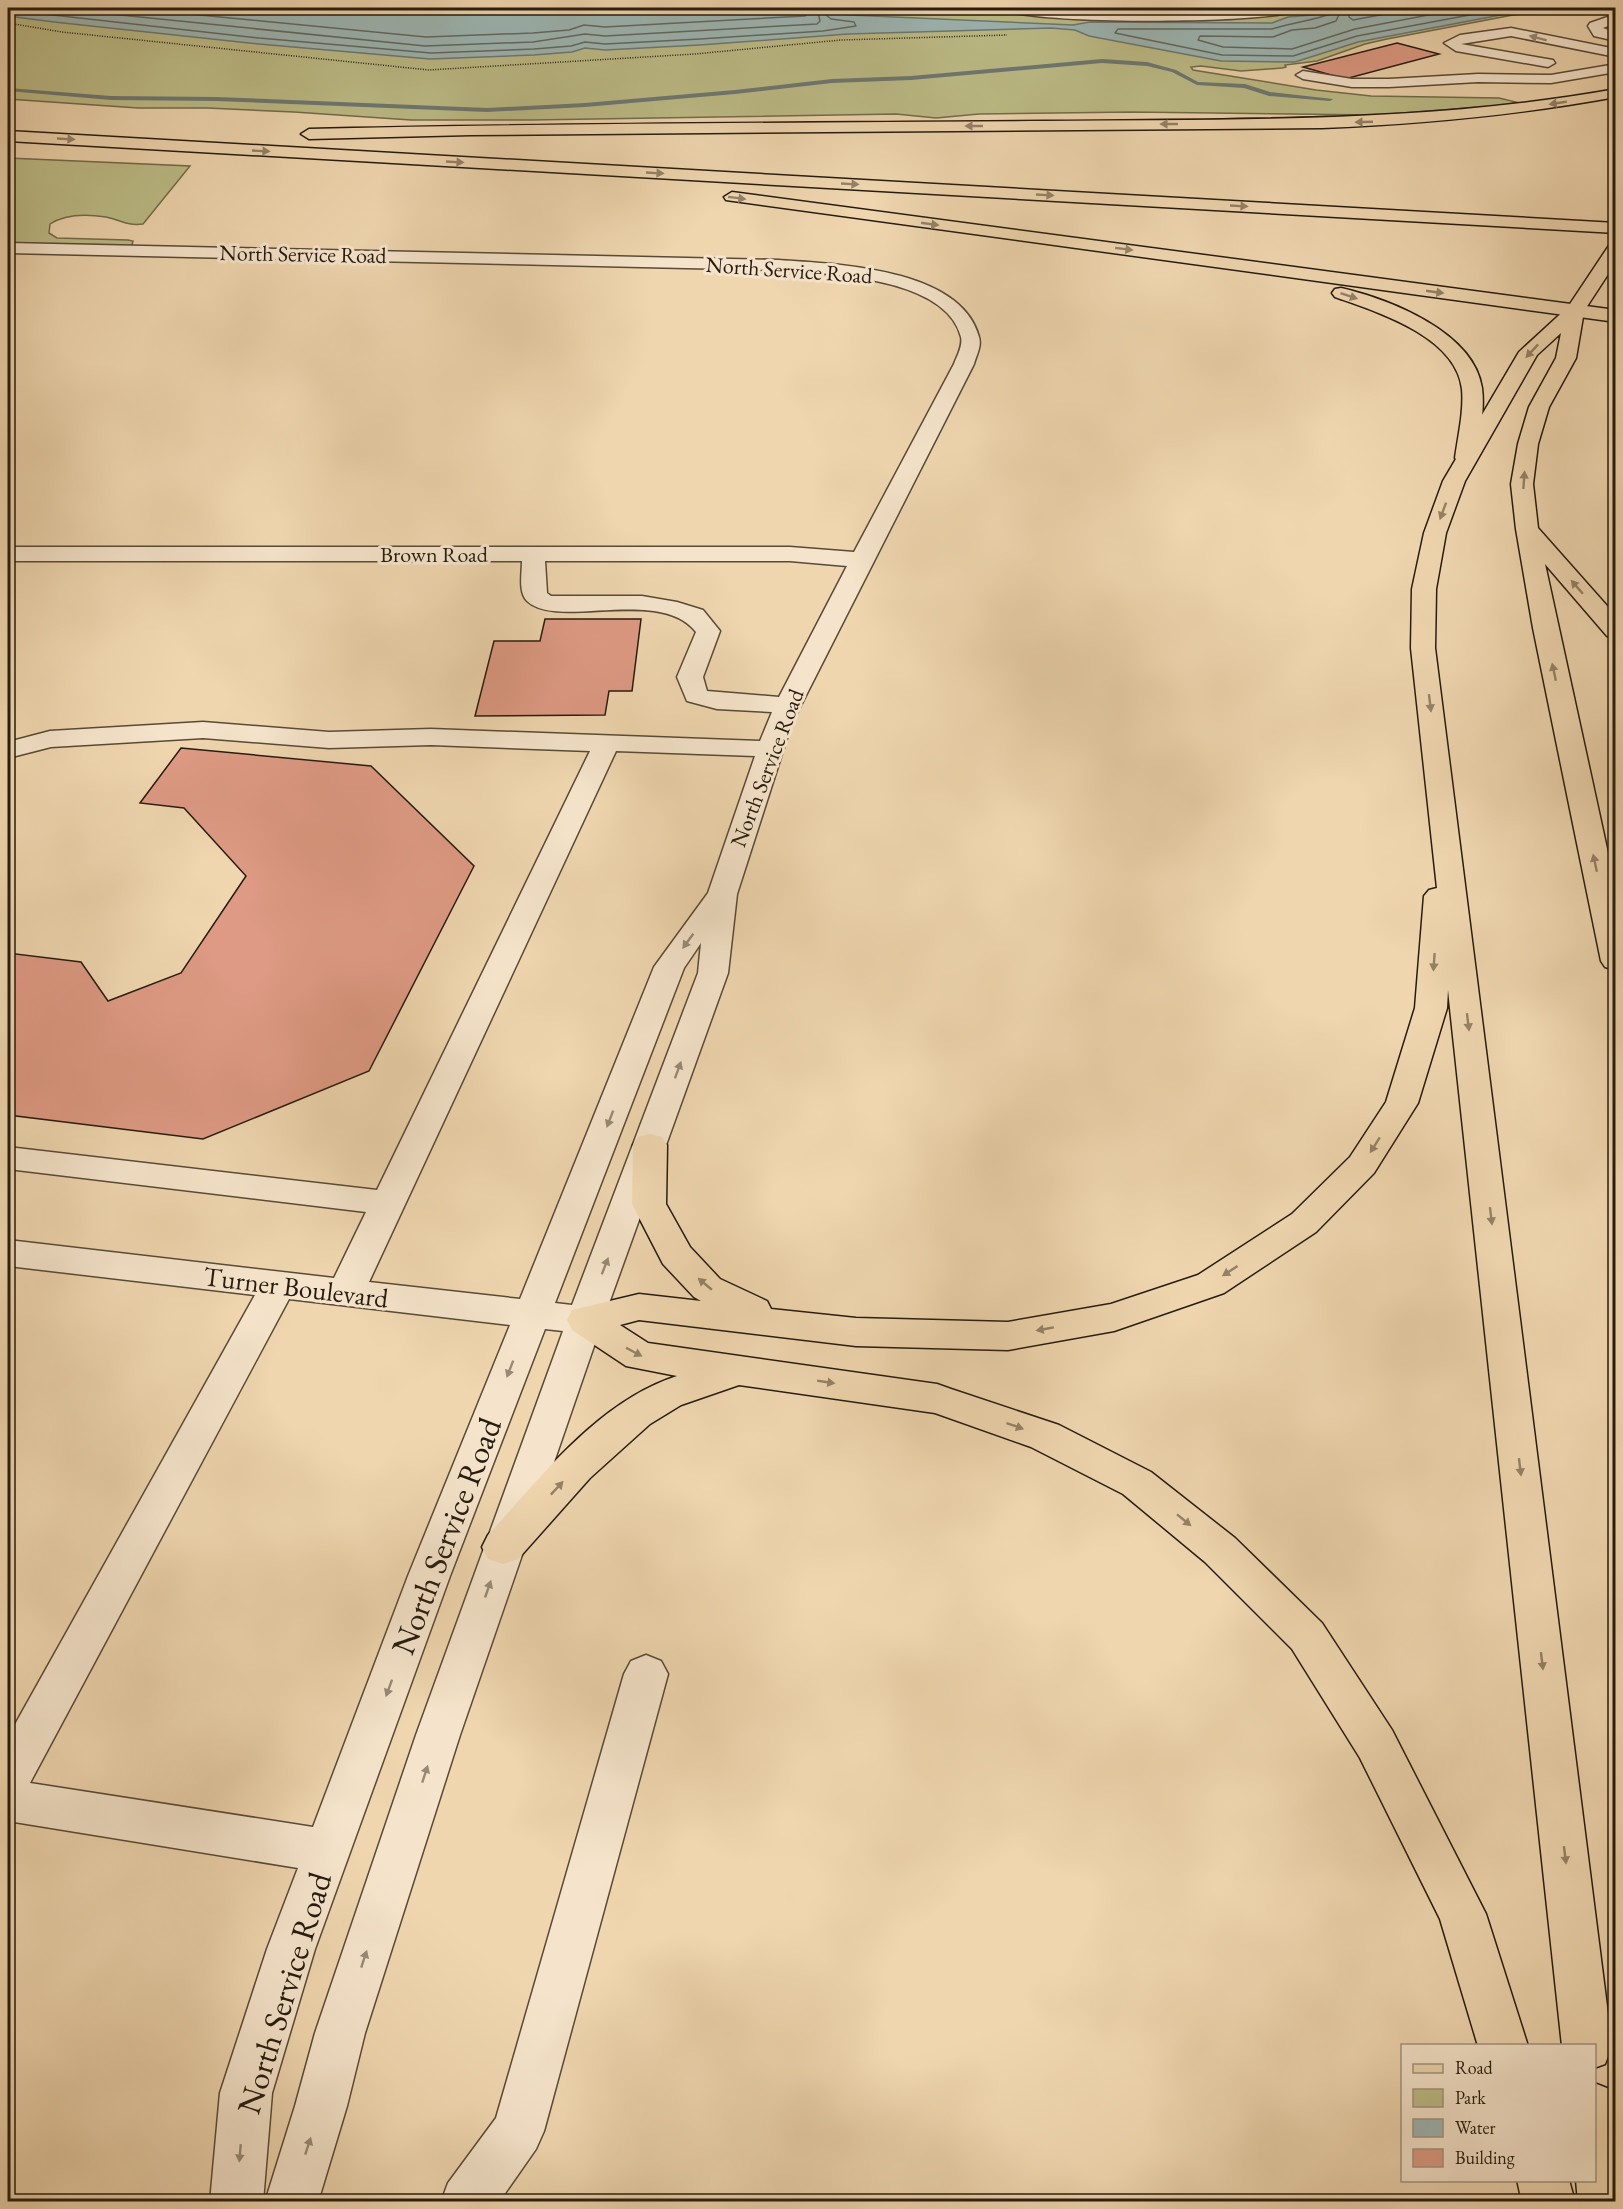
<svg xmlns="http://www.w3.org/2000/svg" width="1623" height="2209" font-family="'EB Garamond',serif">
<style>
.green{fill:#bdbd88;stroke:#726c4c;stroke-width:1.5}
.water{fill:#9db7b5;stroke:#6d7973;stroke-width:1.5}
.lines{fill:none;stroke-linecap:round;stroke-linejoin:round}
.shore{stroke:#626962;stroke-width:1.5}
.stream{fill:#6d7973;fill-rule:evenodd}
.building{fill:#de9a84;stroke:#261b0f;stroke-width:1.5}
.minor-casing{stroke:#584a37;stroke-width:3}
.major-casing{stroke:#261b0f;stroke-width:3}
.highway-casing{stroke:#261b0f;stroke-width:3}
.path{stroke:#261b0f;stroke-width:1.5;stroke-dasharray:1 1.5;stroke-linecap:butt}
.minor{fill:#f5e4cb;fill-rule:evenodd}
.major{fill:#efd6af;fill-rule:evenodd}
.highway{fill:#efd6af;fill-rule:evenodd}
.oneway{fill:#988a76}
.oneway2{fill:#958267}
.labels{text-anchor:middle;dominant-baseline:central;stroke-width:6;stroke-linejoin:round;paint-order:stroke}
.far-street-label{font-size:22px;fill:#261b0f;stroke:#f5e4cb}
.street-label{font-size:27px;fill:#261b0f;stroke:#f5e4cb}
.near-street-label{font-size:33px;fill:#261b0f;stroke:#f5e4cb}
</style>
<rect width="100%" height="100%" fill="#efd6af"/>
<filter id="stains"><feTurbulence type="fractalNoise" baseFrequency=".00333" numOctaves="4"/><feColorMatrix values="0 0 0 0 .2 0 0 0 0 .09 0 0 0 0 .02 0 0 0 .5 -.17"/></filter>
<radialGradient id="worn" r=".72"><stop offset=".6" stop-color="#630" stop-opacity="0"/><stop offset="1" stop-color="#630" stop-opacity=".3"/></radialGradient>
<!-- green -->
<path class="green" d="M 8,8 L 1578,8 L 1513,15 L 1387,39 L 1365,44 L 1317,61 L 1285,65 L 1286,67 L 1282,68 L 1241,71 L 1201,66 L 1191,67 L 1193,70 L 1316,90 L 1371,96 L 1499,98 L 1516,102 L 1507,105 L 1375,115 L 1132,112 L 979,114 L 936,118 L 896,114 L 531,120 L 411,120 L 294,112 L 207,108 L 138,108 L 8,99 Z
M 8,158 L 190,166 L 143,224 C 126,226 121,220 106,217 C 87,214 65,214 50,224 L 49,233 L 57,238 L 128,240 L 133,241 L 132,245 L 125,247 L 8,245 Z"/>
<!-- water -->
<path class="water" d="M 8,8 L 833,8 L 830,11 L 832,13 L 849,15 L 1073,25 L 1090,22 L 1272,23 L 1288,17 L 1312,15 L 1336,8 L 1552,8 L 1506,14 L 1358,42 L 1295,62 L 1221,61 L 1089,36 L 1075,30 L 1051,28 L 848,34 L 700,45 L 605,50 L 585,48 L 572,52 L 534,55 L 430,59 L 259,44 L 54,22 L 8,16 Z"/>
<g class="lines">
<!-- shore -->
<path class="shore" d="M 51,8 L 425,46 L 533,42 L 585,34 L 605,36 L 817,24 L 820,21 L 817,8
M 128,8 L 426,37 L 533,33 L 569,30 L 584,25 L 605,27 L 805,16 L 808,14 L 808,8
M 1334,8 L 1333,13 C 1313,21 1293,22 1272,29 L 1118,29 L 1115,33 L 1222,55 L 1293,56 L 1357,36 L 1507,8
M 1342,8 L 1336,21 L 1315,28 L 1292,30 L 1273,37 L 1200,36 L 1198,40 L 1223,47 L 1292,49 L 1355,29 L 1465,8
M 1351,8 L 1349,17 L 1353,20 L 1418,8
M 8,10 L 259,38 L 431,53 L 534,49 L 571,46 L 585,42 L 605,44 L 700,39 L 823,31 L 856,26 L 854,22 L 831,19 L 825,14 L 825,8"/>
<!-- stream -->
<path class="stream" d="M 1102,59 L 1147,62 L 1176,70 L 1198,82 L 1245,84 L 1270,92 L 1333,99 L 1330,101 L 1269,96 L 1244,88 L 1197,85 L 1172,72 L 1147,66 L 1102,63 L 911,80 L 832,83 L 735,94 L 585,107 L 487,112 L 216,101 L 111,100 L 8,91 L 8,88 L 111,96 L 216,97 L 487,108 L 585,103 L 735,90 L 832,79 L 911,76 Z"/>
</g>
<!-- building -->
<path class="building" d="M 1397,43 L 1439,54 L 1345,79 L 1303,67 Z
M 545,619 L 641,619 L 632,691 L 609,691 L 605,715 L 475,716 L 494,641 L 540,641 Z
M 181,748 L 371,766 L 474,866 L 369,1071 L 203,1139 L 8,1115 L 8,953 L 81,962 L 108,1001 L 181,973 L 246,876 L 184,808 L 140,803 Z"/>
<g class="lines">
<defs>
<path id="minor" d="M 1001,8 L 1163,13 L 1303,8 C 1286,25 1018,25 1001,8 Z
M 1616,14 L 1616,23 L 1603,28 L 1616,33 L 1616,41 L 1594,36 L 1588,26 L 1590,23 Z
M 1511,28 L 1616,49 L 1616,57 L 1511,36 L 1461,44 L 1553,60 L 1555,63 L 1548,67 L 1456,51 L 1444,43 L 1460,35 Z
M 1616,64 L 1616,72 L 1551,83 L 1478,82 L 1389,87 L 1352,87 L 1303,79 L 1296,75 L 1303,71 L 1352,79 L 1389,79 L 1478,74 L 1551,75 Z
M 8,243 L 779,260 C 836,264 961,268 979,337 C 982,346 976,356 974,364 L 792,723 L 737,894 L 728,973 L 603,1320 L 460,1735 L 365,2033 L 347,2106 L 318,2202 L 265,2202 L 295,2106 L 315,2033 L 416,1735 L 563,1331 L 545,1329 L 450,1576 L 315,1949 L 272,2093 L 263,2202 L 210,2202 L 220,2093 L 267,1949 L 298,1868 L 8,1821 L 8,1737 L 255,1295 L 8,1266 L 8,1240 L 334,1278 L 366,1212 L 8,1169 L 8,1147 L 377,1190 L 590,751 L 431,745 L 329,748 L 203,738 L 51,747 L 8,758 L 8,742 L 50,731 L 203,722 L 329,732 L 431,729 L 760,741 L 772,712 L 717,709 L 687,701 L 677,677 L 696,632 C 660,586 557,630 527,601 C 518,592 522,573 522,561 L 8,561 L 8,547 L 790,547 L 854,552 L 954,364 C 957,356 963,346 961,337 C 946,277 828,274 779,270 L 8,253 ZM 545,561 L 790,561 L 847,566 L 779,697 L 707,691 L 703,677 L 720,631 L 703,610 L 677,602 L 642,596 L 551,596 L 547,593 ZM 616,751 L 755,756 L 708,893 L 654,967 L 520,1299 L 369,1282 ZM 701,943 L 698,973 L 572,1305 L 555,1303 L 684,968 ZM 289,1299 L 510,1325 L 408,1576 L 313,1827 L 30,1783 Z
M 646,1655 L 661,1661 L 668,1674 L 544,2131 L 536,2149 L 499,2202 L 441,2202 L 448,2183 L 496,2118 L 624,1674 L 631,1661 Z"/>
<path id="major" d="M 1616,243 L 1616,262 L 1584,311 L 1576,358 L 1549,407 L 1538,444 L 1533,484 L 1538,528 L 1616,616 L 1616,638 L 1607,636 L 1545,564 L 1616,890 L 1616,970 L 1605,967 L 1601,961 L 1533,628 L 1516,529 L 1511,484 L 1518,444 L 1529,407 L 1556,358 L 1561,333 L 1537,355 L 1465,481 L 1446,533 L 1436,589 L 1435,648 L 1612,2046 L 1605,2064 L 1594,2068 L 1594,2046 L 1562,2046 L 1448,990 L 1447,1008 L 1418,1103 L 1374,1173 L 1316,1232 L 1224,1293 L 1114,1331 L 1008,1350 L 856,1346 L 639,1320 L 620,1325 L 648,1343 L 937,1384 L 951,1389 L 1059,1425 L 1151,1472 L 1235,1538 L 1322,1623 L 1392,1730 L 1486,1914 L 1528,2046 L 1478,2046 L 1440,1919 L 1360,1758 L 1292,1649 L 1205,1562 L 1123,1494 L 1031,1447 L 935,1413 L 739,1385 L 681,1405 L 650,1424 L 590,1478 L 518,1559 L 503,1564 L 488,1559 L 482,1547 L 488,1535 C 542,1476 599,1401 677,1376 L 626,1366 L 572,1330 L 567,1320 L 572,1310 L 639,1294 L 701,1301 L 694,1297 L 663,1264 L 632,1204 L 633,1145 L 638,1137 L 650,1134 L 662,1137 L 667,1145 L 666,1204 L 690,1247 L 720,1279 L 767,1301 L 771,1309 L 856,1318 L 1008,1322 L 1111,1304 L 1198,1275 L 1292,1214 L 1350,1157 L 1386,1102 L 1415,1008 L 1424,896 L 1429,890 L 1437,888 L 1411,648 L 1412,589 L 1424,533 L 1443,481 L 1519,352 L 1568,307 L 1610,244 Z
M 1594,2083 L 1612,2090 L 1616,2098 L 1616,2202 L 1578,2202 L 1576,2180 L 1594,2180 Z
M 1517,2180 L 1569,2180 L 1575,2202 L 1522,2202 Z"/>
<path id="highway" d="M 1616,89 L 1616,97 C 1518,115 1421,124 1322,128 L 471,135 L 309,139 L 301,134 L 309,129 C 554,123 800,123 1045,121 C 1236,119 1427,123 1616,89 Z
M 8,131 L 1616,223 L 1616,233 L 8,141 Z
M 732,192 L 1616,310 L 1616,322 L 726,200 L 724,197 Z
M 1341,288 C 1389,299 1474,332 1482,388 C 1485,411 1479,435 1477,458 L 1473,462 L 1466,464 L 1459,462 L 1455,458 C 1458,436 1464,412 1462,389 C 1456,336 1377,312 1335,297 L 1332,293 L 1335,289 Z"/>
</defs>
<!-- minor casing -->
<use href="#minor" class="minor-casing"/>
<!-- major casing -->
<use href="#major" class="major-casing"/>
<!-- highway casing -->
<use href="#highway" class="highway-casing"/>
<!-- path -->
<path class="path" d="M 952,8 L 980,12
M 8,23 L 62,32 L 429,70 L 695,54 L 841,40 L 1007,35"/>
<!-- minor -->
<use href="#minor" class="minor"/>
<!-- major -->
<use href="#major" class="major"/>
<!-- highway -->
<use href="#highway" class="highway"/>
</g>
<!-- one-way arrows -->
<defs><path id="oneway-solid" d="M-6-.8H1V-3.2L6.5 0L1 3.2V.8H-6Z" transform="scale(1.5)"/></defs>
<g class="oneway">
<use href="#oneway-solid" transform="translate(1538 38) rotate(-165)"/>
<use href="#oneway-solid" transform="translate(688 941) rotate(126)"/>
<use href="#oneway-solid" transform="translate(678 1070) rotate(-70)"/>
<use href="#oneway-solid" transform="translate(610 1119) rotate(111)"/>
<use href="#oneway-solid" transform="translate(605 1266) rotate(-69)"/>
<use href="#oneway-solid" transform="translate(510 1369) rotate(111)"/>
<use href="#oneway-solid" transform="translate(488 1589) rotate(-71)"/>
<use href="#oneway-solid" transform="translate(389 1688) rotate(110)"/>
<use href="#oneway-solid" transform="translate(425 1774) rotate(-72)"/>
<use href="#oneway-solid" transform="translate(364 1959) rotate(-72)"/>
<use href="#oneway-solid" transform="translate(308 2146) rotate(-72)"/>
<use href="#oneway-solid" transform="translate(240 2153) rotate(95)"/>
</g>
<g class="oneway2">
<use href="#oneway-solid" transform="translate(1558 103) rotate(171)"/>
<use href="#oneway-solid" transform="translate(1364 122) rotate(178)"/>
<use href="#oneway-solid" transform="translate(1169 124) rotate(180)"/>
<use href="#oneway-solid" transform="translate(974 126) rotate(180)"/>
<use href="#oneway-solid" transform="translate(66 139) rotate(3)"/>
<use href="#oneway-solid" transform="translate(261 151) rotate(3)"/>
<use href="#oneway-solid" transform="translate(455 162) rotate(3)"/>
<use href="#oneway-solid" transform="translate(655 173) rotate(3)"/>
<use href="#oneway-solid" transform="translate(850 184) rotate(3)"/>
<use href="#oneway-solid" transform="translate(1045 195) rotate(3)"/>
<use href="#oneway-solid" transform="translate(737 198) rotate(7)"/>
<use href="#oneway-solid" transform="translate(1239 206) rotate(3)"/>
<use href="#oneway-solid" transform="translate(930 224) rotate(8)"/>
<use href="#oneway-solid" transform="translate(1124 249) rotate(7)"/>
<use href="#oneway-solid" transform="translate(1435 292) rotate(8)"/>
<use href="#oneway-solid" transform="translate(1349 296) rotate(18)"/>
<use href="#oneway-solid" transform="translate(1532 351) rotate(133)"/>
<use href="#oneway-solid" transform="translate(1524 480) rotate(-86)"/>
<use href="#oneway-solid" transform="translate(1443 511) rotate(110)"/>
<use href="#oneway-solid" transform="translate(1577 587) rotate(-131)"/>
<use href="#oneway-solid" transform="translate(1554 672) rotate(-102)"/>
<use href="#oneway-solid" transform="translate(1430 703) rotate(83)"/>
<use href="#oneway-solid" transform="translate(1595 863) rotate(-102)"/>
<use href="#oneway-solid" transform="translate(1434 962) rotate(94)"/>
<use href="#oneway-solid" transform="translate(1468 1022) rotate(83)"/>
<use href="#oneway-solid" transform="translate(1375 1145) rotate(122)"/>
<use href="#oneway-solid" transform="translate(1491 1216) rotate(83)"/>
<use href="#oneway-solid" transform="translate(1230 1271) rotate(147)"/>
<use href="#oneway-solid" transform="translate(705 1284) rotate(-140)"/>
<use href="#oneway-solid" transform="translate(1045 1329) rotate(170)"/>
<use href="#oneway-solid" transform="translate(634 1352) rotate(28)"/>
<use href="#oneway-solid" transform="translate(826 1382) rotate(9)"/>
<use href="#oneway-solid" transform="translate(1015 1426) rotate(19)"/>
<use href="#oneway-solid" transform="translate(1520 1467) rotate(83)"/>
<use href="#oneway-solid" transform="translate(557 1488) rotate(-47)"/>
<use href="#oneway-solid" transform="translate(1184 1520) rotate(39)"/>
<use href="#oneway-solid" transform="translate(1542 1661) rotate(83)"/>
<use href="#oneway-solid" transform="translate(1565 1855) rotate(83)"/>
</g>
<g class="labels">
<!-- far-street labels -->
<g class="far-street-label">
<text transform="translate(303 254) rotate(1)">North Service Road</text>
<text transform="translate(789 270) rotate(4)">North Service Road</text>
<text x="434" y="554">Brown Road</text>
<text transform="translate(767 768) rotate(-69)">North Service Road</text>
</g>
<!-- street labels -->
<g class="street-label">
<text transform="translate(296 1287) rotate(7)">Turner Boulevard</text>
</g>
<!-- near-street labels -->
<g class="near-street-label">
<text transform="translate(446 1536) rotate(-69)">North Service Road</text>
<text transform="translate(284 1993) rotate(-73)">North Service Road</text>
</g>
</g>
<!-- margin -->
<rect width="1623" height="2209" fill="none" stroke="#efd6af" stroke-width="30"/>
<rect x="9" y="9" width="1605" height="2191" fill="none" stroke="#261b0f" stroke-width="3"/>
<rect x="15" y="15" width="1593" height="2179" fill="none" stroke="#261b0f" stroke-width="1.5"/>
<!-- legend -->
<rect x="1401" y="2044" width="195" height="138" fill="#f5e4cb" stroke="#a29480" stroke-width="1.5"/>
<rect x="1413" y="2064" width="30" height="9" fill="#efd6af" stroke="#a29480" stroke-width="1.5"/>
<text x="1455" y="2074" font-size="18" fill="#261b0f">Road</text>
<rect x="1413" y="2089" width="30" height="18" fill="#bdbd88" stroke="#a29480" stroke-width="1.5"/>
<text x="1455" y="2104" font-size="18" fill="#261b0f">Park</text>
<rect x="1413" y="2119" width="30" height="18" fill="#9db7b5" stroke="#a29480" stroke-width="1.5"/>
<text x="1455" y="2134" font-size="18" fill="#261b0f">Water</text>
<rect x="1413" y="2149" width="30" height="18" fill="#de9a84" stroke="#a29480" stroke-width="1.5"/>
<text x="1455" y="2164" font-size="18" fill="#261b0f">Building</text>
<rect width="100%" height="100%" filter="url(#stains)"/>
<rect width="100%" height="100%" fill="url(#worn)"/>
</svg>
